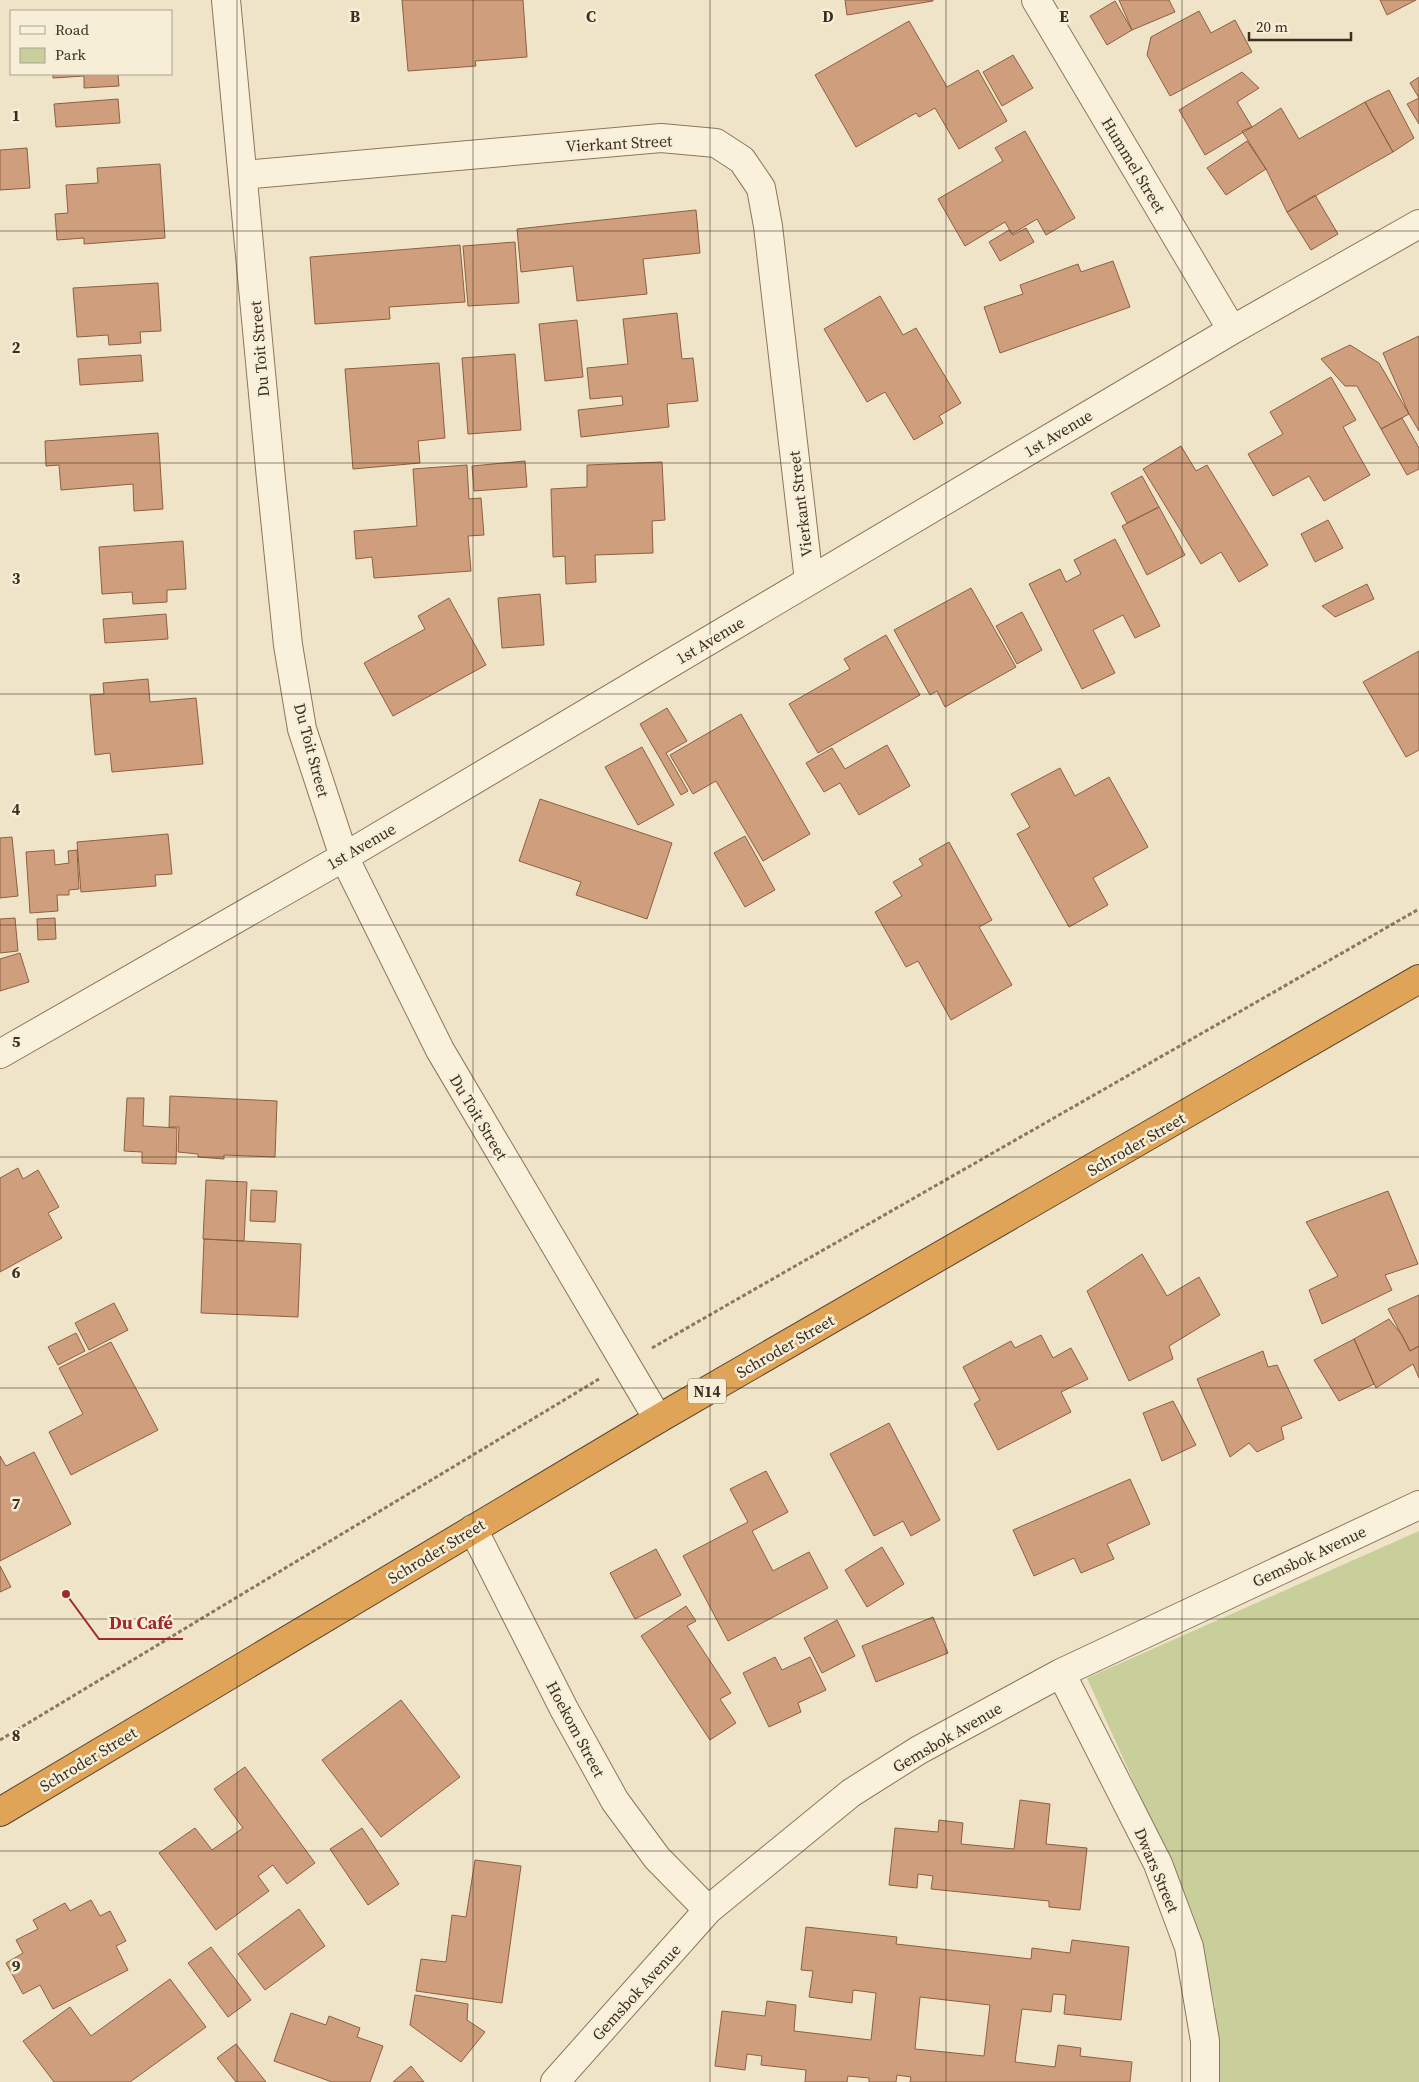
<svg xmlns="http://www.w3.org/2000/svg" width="1419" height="2082" font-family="'Source Serif 4',serif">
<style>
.green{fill:#c9cf9b}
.building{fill:#cf9f7d;stroke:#8d5f41;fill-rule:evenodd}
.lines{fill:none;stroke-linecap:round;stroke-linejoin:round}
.street-casing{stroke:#8d765c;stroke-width:30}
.highway-casing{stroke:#5b4430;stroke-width:30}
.path{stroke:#8d765c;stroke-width:3;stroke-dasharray:4 2.5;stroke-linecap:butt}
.street{stroke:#faf1dc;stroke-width:28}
.highway{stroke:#e0a458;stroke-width:28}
.grid{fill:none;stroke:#3d2e20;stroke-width:1;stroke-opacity:0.55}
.labels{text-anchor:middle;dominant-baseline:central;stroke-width:5;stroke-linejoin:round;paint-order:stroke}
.shield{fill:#f7eed8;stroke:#756857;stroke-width:1}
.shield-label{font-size:15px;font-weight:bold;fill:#3d2e20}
.street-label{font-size:16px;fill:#3d2e20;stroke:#f7eed8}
.grid-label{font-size:16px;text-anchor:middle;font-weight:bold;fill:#3d2e20;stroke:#f7eed8;stroke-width:5;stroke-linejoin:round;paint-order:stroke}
.leader{fill:none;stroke:#9e2a2b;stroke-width:2}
.callout-dot{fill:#9e2a2b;stroke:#f7eed8;stroke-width:2}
.callout-label{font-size:18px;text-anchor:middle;font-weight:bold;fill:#9e2a2b;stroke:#f7eed8;stroke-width:5;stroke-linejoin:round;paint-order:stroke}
</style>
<rect width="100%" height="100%" fill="#f0e4c8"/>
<!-- green -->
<path class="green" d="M 1419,1531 L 1419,2082 L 1215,2082 L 1215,2005 L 1193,1914 L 1087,1678 Z"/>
<!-- building -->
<path class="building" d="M 402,0 L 523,0 L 527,57 L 475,61 L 476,66 L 408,71 Z
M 845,0 L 933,0 L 933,1 L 847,15 Z
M 1119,0 L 1169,0 L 1175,12 L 1132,30 Z
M 1380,0 L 1416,0 L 1387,15 Z
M 1115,1 L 1132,30 L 1107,45 L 1090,16 Z
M 1199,11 L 1211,33 L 1235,20 L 1252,52 L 1170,96 L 1147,55 L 1151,37 Z
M 909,21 L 947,87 L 978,70 L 1007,121 L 959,149 L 935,108 L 919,117 L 916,113 L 856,147 L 815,75 Z
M 1013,55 L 1033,88 L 1002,106 L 983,72 Z
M 1242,72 L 1259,88 L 1237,102 L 1252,127 L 1205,155 L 1179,110 Z
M 53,74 L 118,74 L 119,86 L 84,88 L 84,76 L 53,78 Z
M 1419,77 L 1419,98 L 1410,83 Z
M 1389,90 L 1414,138 L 1393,152 L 1365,102 Z
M 1419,98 L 1419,124 L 1407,104 Z
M 118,99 L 120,123 L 56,127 L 54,104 Z
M 1365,102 L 1393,152 L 1287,212 L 1266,169 L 1242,131 L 1252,127 L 1281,108 L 1299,139 Z
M 1025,131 L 1075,218 L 1046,235 L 1037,219 L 1012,234 L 1005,222 L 965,246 L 938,199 L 1003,161 L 995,148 Z
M 1247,141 L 1266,169 L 1226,195 L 1207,168 Z
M 27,148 L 30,188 L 0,190 L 0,150 Z
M 160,164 L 165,238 L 84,244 L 84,238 L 57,240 L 55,214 L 68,213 L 66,185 L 98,183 L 97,168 Z
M 1315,195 L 1338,234 L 1311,250 L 1287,212 Z
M 696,210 L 700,253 L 643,259 L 647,294 L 577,301 L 573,266 L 521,272 L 517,229 Z
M 1026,228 L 1034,242 L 1000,261 L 989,242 L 1009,230 L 1013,235 Z
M 515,242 L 519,303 L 468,306 L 463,246 Z
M 460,245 L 465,302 L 389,307 L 390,319 L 315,324 L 310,257 Z
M 1113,261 L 1130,307 L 1000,353 L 984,307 L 1023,294 L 1020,285 L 1078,264 L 1081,272 Z
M 158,283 L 161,331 L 140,332 L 141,343 L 109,345 L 108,335 L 77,337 L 73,288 Z
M 880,296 L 903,335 L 916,328 L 961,403 L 939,416 L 943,423 L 914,440 L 885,392 L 867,402 L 824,329 Z
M 677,313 L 682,359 L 693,358 L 698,401 L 667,404 L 669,427 L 581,437 L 578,410 L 623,405 L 622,396 L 590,399 L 587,368 L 628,364 L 623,319 Z
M 577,320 L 583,377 L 545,381 L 539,324 Z
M 1419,336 L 1419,431 L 1409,414 L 1383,353 Z
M 1350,345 L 1379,363 L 1409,414 L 1381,429 L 1357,386 L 1345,386 L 1321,359 Z
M 515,354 L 521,430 L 468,434 L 462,358 Z
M 141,355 L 143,381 L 80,385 L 78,359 Z
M 439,363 L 445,438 L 418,441 L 420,463 L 353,469 L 345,369 Z
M 1331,377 L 1356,420 L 1343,427 L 1370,475 L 1324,501 L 1309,476 L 1273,496 L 1248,454 L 1283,434 L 1270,412 Z
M 1402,418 L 1419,448 L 1419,469 L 1407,475 L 1381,429 Z
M 158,433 L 163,509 L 134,511 L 133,484 L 61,490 L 59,465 L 46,466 L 45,441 Z
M 1181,446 L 1196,471 L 1207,465 L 1268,565 L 1239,582 L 1221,552 L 1201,564 L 1143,469 Z
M 525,461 L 527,487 L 474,491 L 472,466 Z
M 662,462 L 665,520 L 652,521 L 653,553 L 595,555 L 596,582 L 566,584 L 565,556 L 553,557 L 551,489 L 587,487 L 587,465 Z
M 467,465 L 469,499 L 481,498 L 484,535 L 468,536 L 471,571 L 374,578 L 372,557 L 356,559 L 354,531 L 417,526 L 413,469 Z
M 1142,476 L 1159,507 L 1127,523 L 1111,493 Z
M 1159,507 L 1185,555 L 1147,575 L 1122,526 Z
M 1328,520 L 1343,548 L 1315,562 L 1301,534 Z
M 1115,539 L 1160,626 L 1135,638 L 1123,615 L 1093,630 L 1115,673 L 1082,689 L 1029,584 L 1060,569 L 1066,582 L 1081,574 L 1074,560 Z
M 183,541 L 186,589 L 167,590 L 167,602 L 133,604 L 132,592 L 102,594 L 99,547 Z
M 1367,584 L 1374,599 L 1335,617 L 1322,606 Z
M 971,588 L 1016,667 L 945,707 L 937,691 L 930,695 L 894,630 Z
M 540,594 L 544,645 L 502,648 L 498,598 Z
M 449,598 L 486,665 L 393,716 L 364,663 L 425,629 L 418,616 Z
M 1022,612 L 1042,650 L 1017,664 L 996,626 Z
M 166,614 L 168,639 L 105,643 L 103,619 Z
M 886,635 L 920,695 L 818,753 L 789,704 L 850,669 L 844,659 Z
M 1419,651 L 1419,750 L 1406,757 L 1363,682 Z
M 148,679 L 150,702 L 196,698 L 203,764 L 112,772 L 110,753 L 95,755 L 90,695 L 104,694 L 103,683 Z
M 667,708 L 687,741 L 666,753 L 688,791 L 681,795 L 640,724 Z
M 741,714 L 810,834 L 763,861 L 716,781 L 693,794 L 670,755 Z
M 887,745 L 910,786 L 859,815 L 840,783 L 824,792 L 806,763 L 832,748 L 845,769 Z
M 642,747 L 674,805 L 638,825 L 605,767 Z
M 1060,768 L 1075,796 L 1109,777 L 1148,847 L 1093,878 L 1108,905 L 1069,927 L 1017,834 L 1030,827 L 1011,794 Z
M 540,799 L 672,843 L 647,919 L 576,895 L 581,882 L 519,861 Z
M 168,834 L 172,874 L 155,875 L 156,886 L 81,892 L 77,842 Z
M 745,836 L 775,890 L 745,907 L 714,853 Z
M 12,837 L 18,896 L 0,898 L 0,838 Z
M 949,842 L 992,920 L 979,927 L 1012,985 L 951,1020 L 918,961 L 906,967 L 875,912 L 902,896 L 893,882 L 923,865 L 919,859 Z
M 54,850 L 55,865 L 69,863 L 68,851 L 77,850 L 79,889 L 69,890 L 69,895 L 57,895 L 58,911 L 30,913 L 26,852 Z
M 15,918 L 18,951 L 0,953 L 0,919 Z
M 55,918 L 56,939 L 38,940 L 37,919 Z
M 20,953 L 29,982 L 0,991 L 0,959 Z
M 170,1096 L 277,1101 L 275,1157 L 224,1155 L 224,1159 L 198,1157 L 198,1154 L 178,1152 L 179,1127 L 169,1127 Z
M 127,1098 L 144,1098 L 143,1126 L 177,1128 L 176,1164 L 142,1163 L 142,1152 L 124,1151 Z
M 18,1168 L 23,1179 L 38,1170 L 59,1207 L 48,1213 L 62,1238 L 0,1272 L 0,1178 Z
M 206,1180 L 247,1182 L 244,1241 L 203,1239 Z
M 251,1190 L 277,1191 L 275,1222 L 250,1221 Z
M 1388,1191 L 1418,1264 L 1385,1275 L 1392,1290 L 1322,1324 L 1309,1290 L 1338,1276 L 1306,1222 Z
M 204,1239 L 301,1244 L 298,1317 L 201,1313 Z
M 1142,1254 L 1167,1296 L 1199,1277 L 1220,1315 L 1169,1346 L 1173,1359 L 1129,1381 L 1087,1291 Z
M 1419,1295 L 1419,1346 L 1410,1351 L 1388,1309 Z
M 114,1303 L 128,1330 L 89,1350 L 75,1323 Z
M 1389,1319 L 1402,1335 L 1410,1351 L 1419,1346 L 1419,1378 L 1413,1364 L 1376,1388 L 1354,1339 Z
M 76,1333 L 85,1351 L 58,1365 L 48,1347 Z
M 1041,1335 L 1053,1358 L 1071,1348 L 1088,1379 L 1061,1392 L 1071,1412 L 998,1450 L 974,1404 L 980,1400 L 963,1367 L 1011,1341 L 1015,1348 Z
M 1354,1339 L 1374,1384 L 1339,1401 L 1314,1360 Z
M 111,1342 L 158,1430 L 71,1475 L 49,1432 L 83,1414 L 59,1368 Z
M 1263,1351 L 1268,1367 L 1277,1365 L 1302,1418 L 1281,1427 L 1284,1439 L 1257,1452 L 1249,1443 L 1230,1457 L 1197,1379 Z
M 1173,1401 L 1196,1445 L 1162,1461 L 1143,1413 Z
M 889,1423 L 940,1520 L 911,1536 L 903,1521 L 874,1536 L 830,1454 Z
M 34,1452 L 71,1524 L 0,1561 L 0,1456 L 6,1466 Z
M 766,1471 L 788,1512 L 752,1531 L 773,1571 L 809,1552 L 828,1588 L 728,1641 L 683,1556 L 748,1522 L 730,1489 Z
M 1130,1479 L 1150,1524 L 1107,1544 L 1114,1559 L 1081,1573 L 1074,1558 L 1034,1576 L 1013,1530 Z
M 882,1547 L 904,1584 L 867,1607 L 845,1570 Z
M 656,1549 L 681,1595 L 635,1619 L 610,1573 Z
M 0,1566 L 11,1587 L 0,1592 Z
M 686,1606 L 696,1621 L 687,1626 L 731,1693 L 720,1699 L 736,1723 L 710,1740 L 641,1636 Z
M 933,1617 L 948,1653 L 876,1682 L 862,1646 Z
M 837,1620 L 855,1656 L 822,1673 L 804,1638 Z
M 775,1657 L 782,1670 L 810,1657 L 826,1690 L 798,1703 L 801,1712 L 769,1727 L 743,1673 Z
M 401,1700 L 460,1777 L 381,1837 L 322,1760 Z
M 245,1767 L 315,1863 L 287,1884 L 273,1865 L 258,1876 L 269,1891 L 216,1930 L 159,1853 L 195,1828 L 212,1850 L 243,1828 L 214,1789 Z
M 1020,1800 L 1050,1804 L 1046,1844 L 1087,1848 L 1080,1910 L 1049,1907 L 1049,1901 L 931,1889 L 933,1876 L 918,1874 L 917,1888 L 889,1885 L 895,1828 L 938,1832 L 939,1820 L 963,1823 L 961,1844 L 1014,1849 Z
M 362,1828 L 399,1884 L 368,1905 L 330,1849 Z
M 475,1860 L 521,1866 L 502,2003 L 416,1991 L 421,1959 L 446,1962 L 452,1915 L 466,1917 Z
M 91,1900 L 100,1916 L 110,1911 L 126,1941 L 116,1946 L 128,1970 L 53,2009 L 40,1985 L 23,1994 L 6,1963 L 23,1953 L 16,1940 L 38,1929 L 33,1920 L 65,1903 L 70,1911 Z
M 299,1909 L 325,1946 L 265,1990 L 238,1954 Z
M 806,1927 L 897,1937 L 896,1944 L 1031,1959 L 1032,1948 L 1070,1953 L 1072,1940 L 1129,1947 L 1121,2020 L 1064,2014 L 1066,1995 L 1053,1994 L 1051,2012 L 1022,2009 L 1015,2062 L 1055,2067 L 1058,2045 L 1081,2048 L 1080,2056 L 1132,2062 L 1130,2082 L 910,2082 L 911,2077 L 897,2075 L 896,2082 L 869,2082 L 869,2078 L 848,2076 L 847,2082 L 805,2082 L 806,2070 L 761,2065 L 762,2056 L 747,2054 L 745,2070 L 715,2066 L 722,2011 L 765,2016 L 767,2001 L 796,2005 L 794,2031 L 871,2040 L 876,1993 L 853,1990 L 852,2003 L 809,1997 L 813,1971 L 801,1970 ZM 920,1997 L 990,2005 L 984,2056 L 915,2049 Z
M 211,1947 L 251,2000 L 228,2017 L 188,1963 Z
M 170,1979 L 206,2027 L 130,2082 L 54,2082 L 23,2041 L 70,2007 L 91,2036 Z
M 415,1995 L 468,2004 L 467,2020 L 485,2032 L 461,2062 L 410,2025 Z
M 291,2013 L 326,2025 L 329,2016 L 360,2028 L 357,2037 L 383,2046 L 370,2082 L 332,2082 L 274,2061 Z
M 236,2044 L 266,2082 L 236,2082 L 217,2058 Z
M 411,2066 L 424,2082 L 393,2082 Z"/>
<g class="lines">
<defs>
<path id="street" d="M 226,0 L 271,479 L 288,645 L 302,729 L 344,857 L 440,1050 L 658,1419
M 1036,0 L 1232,330
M 243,175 L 661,138 L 716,143 L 742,160 L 761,188 L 768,226 L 809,581
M 0,1054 L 344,857 L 1232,330 L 1419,224
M 473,1529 L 564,1709 L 615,1801 L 657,1858 L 708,1910
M 1061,1673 L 1158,1864 L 1189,1947 L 1205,2041 L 1205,2082
M 555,2082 L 708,1910 L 851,1793 L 919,1750 L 1061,1673 L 1419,1505"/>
<path id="highway" d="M 0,1812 L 658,1419 L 1419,979"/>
</defs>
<!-- street casing -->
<use href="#street" class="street-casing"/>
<!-- highway casing -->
<use href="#highway" class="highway-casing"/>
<!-- path -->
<path class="path" d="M 652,1348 L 1419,909
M 0,1740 L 599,1379"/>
<!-- street -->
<use href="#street" class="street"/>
<!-- highway -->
<use href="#highway" class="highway"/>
</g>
<!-- grid -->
<path class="grid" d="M 237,0 L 237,2082M 473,0 L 473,2082M 710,0 L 710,2082M 946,0 L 946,2082M 1182,0 L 1182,2082M 0,231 L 1419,231M 0,463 L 1419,463M 0,694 L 1419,694M 0,925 L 1419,925M 0,1157 L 1419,1157M 0,1388 L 1419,1388M 0,1619 L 1419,1619M 0,1851 L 1419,1851"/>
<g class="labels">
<!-- shield labels -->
<rect class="shield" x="688" y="1378.5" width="38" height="25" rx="4"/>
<g class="shield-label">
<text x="707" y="1391">N14</text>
</g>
<!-- street labels -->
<g class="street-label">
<text transform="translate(619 143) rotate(-3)">Vierkant Street</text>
<text transform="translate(1134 165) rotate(59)">Hummel Street</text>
<text transform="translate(259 349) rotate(-95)">Du Toit Street</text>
<text transform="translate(1058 433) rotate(-31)">1st Avenue</text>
<text transform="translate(800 504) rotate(-97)">Vierkant Street</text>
<text transform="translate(710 640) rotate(-31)">1st Avenue</text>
<text transform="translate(312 750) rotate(75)">Du Toit Street</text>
<text transform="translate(361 846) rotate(-30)">1st Avenue</text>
<text transform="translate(479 1117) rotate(59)">Du Toit Street</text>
<text transform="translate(1136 1144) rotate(-30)">Schroder Street</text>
<text transform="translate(785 1346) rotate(-30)">Schroder Street</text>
<text transform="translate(436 1551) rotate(-31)">Schroder Street</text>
<text transform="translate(1309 1556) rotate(-25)">Gemsbok Avenue</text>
<text transform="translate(576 1729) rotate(62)">Hoekom Street</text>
<text transform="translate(947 1737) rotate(-30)">Gemsbok Avenue</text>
<text transform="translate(88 1759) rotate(-31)">Schroder Street</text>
<text transform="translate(1157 1870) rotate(67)">Dwars Street</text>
<text transform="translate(636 1992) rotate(-48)">Gemsbok Avenue</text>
</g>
</g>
<g class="grid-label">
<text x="355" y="22">B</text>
<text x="591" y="22">C</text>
<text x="828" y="22">D</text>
<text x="1064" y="22">E</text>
<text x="16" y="121">1</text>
<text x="16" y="353">2</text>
<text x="16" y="584">3</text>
<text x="16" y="815">4</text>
<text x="16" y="1047">5</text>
<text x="16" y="1278">6</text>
<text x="16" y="1509">7</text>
<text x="16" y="1741">8</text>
<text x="16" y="1972">9</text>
</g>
<!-- callouts -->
<path class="leader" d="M66 1594L99 1639H183"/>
<circle class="callout-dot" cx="66" cy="1594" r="5"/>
<g class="callout-label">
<text x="141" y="1629">Du Café</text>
</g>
<!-- legend -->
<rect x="10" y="10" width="162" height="65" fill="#f7eed8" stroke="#ada18e"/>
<rect x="20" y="26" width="25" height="8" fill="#faf1dc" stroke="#ada18e"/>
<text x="55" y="35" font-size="15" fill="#3d2e20">Road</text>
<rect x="20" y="48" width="25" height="15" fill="#c9cf9b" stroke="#ada18e"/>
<text x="55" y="60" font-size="15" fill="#3d2e20">Park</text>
<!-- scale -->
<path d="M1249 32v8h102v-8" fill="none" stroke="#3d2e20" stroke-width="2.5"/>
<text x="1256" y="32" font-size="15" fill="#3d2e20" stroke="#f7eed8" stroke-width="4" paint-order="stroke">20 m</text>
</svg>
